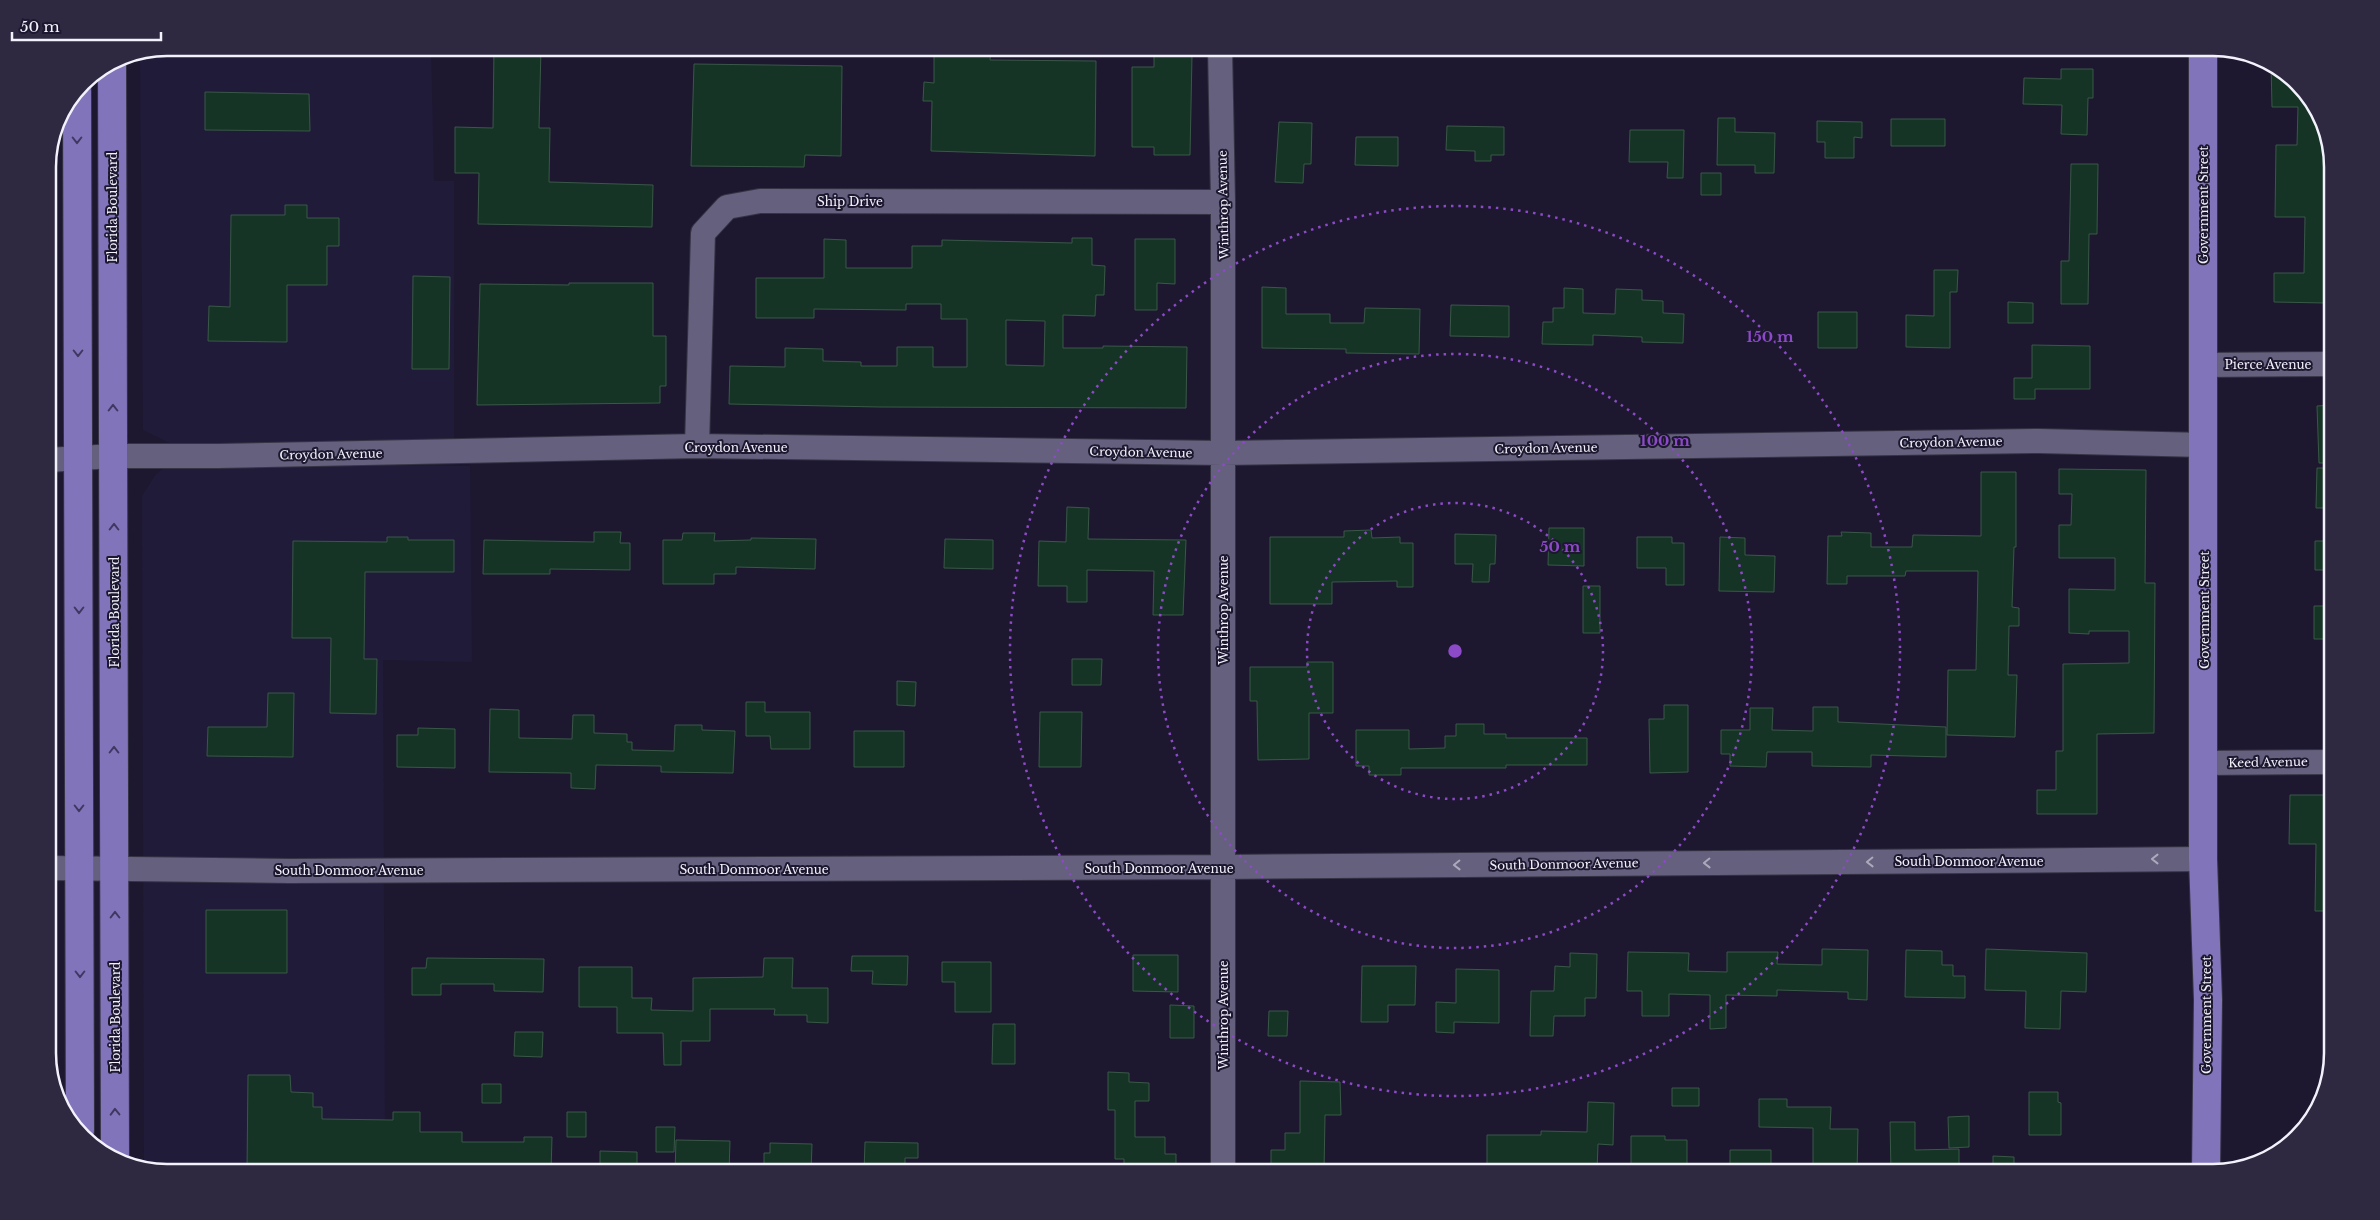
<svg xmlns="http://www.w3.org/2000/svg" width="2380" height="1220" font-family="'Libre Baskerville',serif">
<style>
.built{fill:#211b3a}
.building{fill:#163425;stroke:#395847;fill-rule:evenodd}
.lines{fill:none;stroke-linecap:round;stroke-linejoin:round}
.minor-casing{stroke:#363345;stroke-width:26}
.major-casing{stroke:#363345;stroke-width:30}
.minor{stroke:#64607d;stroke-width:24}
.major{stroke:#8174bb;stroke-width:28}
.oneway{stroke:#403861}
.oneway2{stroke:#aca9bc}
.ring{fill:none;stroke:#8d4ac8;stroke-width:2.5;stroke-dasharray:2.5 5}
.labels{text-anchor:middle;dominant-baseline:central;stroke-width:4;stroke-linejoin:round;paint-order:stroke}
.street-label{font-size:12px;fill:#f3f2fc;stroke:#1d1830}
.rim{fill:none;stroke:#f3f2fc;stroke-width:2.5}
.centre{fill:#8d4ac8;stroke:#1d1830;stroke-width:2.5}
.ring-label{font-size:15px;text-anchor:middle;font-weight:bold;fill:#8d4ac8;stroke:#1d1830;stroke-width:4;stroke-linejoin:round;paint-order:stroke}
</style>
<rect width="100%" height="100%" fill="#1d1830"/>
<!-- built -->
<path class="built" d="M 167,48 L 431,49 L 434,181 L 454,181 L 454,443 L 170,443 L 143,430 L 140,53 Z
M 186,462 L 470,466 L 472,662 L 383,660 L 385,1172 L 167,1172 L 144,1167 L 142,496 L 156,474 L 164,468 Z"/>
<!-- building -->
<path class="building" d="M 494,48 L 541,48 L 539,128 L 550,128 L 549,182 L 653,185 L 652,227 L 478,224 L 479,173 L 455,173 L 455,127 L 493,128 Z
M 934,48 L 991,48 L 990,60 L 1096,61 L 1095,156 L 931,151 L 932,101 L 923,101 L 924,82 L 934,83 Z
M 1154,55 L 1192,55 L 1190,155 L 1154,155 L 1154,147 L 1132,147 L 1132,67 L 1154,67 Z
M 694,64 L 842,66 L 841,156 L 805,155 L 804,167 L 691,166 Z
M 2271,64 L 2312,100 L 2326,142 L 2326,188 L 2330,188 L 2326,303 L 2274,302 L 2274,273 L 2304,273 L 2305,217 L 2275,217 L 2276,145 L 2297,145 L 2298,107 L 2272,107 Z
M 2061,69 L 2093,69 L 2093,98 L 2088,98 L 2087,135 L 2061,134 L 2062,105 L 2023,104 L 2024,78 L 2061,79 Z
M 205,92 L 309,94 L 310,131 L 205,130 Z
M 1718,118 L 1735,118 L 1735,132 L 1775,133 L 1774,173 L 1755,173 L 1755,165 L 1717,165 Z
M 1891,119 L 1945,119 L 1945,146 L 1891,146 Z
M 1817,121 L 1862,122 L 1862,138 L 1854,137 L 1854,158 L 1825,158 L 1825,142 L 1817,142 Z
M 1279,122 L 1312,123 L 1311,164 L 1304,164 L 1303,183 L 1275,182 Z
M 1447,126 L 1504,127 L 1504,155 L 1491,155 L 1491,161 L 1475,161 L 1475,151 L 1446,150 Z
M 1630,130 L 1684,130 L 1683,178 L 1667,178 L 1668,162 L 1629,162 Z
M 1356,137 L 1398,137 L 1398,166 L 1355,165 Z
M 2071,164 L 2098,164 L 2097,234 L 2089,234 L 2088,304 L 2061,304 L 2061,261 L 2069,261 Z
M 1701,173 L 1721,173 L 1721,195 L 1701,195 Z
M 285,205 L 307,205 L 307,218 L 339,218 L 339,246 L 327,246 L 327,285 L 287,285 L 287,342 L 208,341 L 209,306 L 230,307 L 231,215 L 285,215 Z
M 1072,238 L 1092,238 L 1092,265 L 1105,266 L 1104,295 L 1096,295 L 1095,316 L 1063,315 L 1063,348 L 1103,348 L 1103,346 L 1187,347 L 1186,408 L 880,407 L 729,404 L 730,366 L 785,367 L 785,348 L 823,349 L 823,361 L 861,362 L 861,366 L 897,366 L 897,347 L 933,347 L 933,367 L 967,367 L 967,319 L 941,319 L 941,304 L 906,304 L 906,310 L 814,309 L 814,318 L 756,318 L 756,278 L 824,278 L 824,239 L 846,240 L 846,268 L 912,268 L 912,246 L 942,246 L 942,240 L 1072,243 ZM 1006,320 L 1045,321 L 1044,366 L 1006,365 Z
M 1135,239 L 1175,239 L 1175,284 L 1157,283 L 1157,310 L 1135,310 Z
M 1934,270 L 1958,270 L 1957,292 L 1950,292 L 1950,348 L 1906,347 L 1906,315 L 1934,316 Z
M 413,276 L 450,277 L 449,369 L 412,369 Z
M 569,283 L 653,283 L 653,336 L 666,336 L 666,386 L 660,386 L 660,403 L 477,405 L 480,284 L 569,285 Z
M 1262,287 L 1286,288 L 1286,314 L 1330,314 L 1330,323 L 1364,323 L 1365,308 L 1420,309 L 1419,354 L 1346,353 L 1346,349 L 1262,348 Z
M 1564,288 L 1583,289 L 1583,313 L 1615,314 L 1616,289 L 1642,290 L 1642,300 L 1663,301 L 1663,313 L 1684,314 L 1683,343 L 1642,342 L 1642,337 L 1593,335 L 1593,345 L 1542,344 L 1543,322 L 1553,322 L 1553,308 L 1564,308 Z
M 2008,302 L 2033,303 L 2033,323 L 2008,323 Z
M 1451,305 L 1509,306 L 1509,337 L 1450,336 Z
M 1818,312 L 1857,312 L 1857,348 L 1818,348 Z
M 2032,345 L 2090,346 L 2090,389 L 2035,389 L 2035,399 L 2014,399 L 2014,378 L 2032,378 Z
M 2332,405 L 2332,463 L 2319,463 L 2317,406 Z
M 2317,468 L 2332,468 L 2332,508 L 2316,508 Z
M 2059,469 L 2146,470 L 2145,583 L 2155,583 L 2154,733 L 2097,734 L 2097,814 L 2037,814 L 2037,790 L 2056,790 L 2056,751 L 2063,751 L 2063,664 L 2129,663 L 2129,631 L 2089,631 L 2089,634 L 2069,633 L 2069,589 L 2115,590 L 2115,558 L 2059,558 L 2059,525 L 2071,525 L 2072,494 L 2059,494 Z
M 1981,472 L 2016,472 L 2016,547 L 2014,547 L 2012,607 L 2019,608 L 2019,626 L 2009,626 L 2008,675 L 2017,675 L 2015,737 L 1947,735 L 1948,670 L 1976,670 L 1978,571 L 1906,571 L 1905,576 L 1847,576 L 1847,584 L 1827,584 L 1828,536 L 1842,536 L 1841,532 L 1871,533 L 1871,547 L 1912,547 L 1913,535 L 1981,536 Z
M 1067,507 L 1089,508 L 1088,539 L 1186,540 L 1183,615 L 1153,615 L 1154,571 L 1087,570 L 1087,602 L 1067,602 L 1067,586 L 1038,586 L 1039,541 L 1066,542 Z
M 1549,528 L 1584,528 L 1584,566 L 1548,565 Z
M 1371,530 L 1372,538 L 1400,537 L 1400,543 L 1413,543 L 1413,587 L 1397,587 L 1397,581 L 1332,582 L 1332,604 L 1270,604 L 1270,537 L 1344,537 L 1344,531 Z
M 594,532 L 621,532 L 620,543 L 630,543 L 630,570 L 550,569 L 550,574 L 483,574 L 484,540 L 594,542 Z
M 683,533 L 715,533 L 714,541 L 751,540 L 751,538 L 816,539 L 815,569 L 736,567 L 736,574 L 714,574 L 714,584 L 663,584 L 663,540 L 682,540 Z
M 1455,534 L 1496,535 L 1495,564 L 1490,564 L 1489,582 L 1472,582 L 1473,564 L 1455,564 Z
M 387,537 L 408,537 L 408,540 L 454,540 L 454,572 L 365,572 L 364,659 L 377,659 L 376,714 L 330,713 L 331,638 L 292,638 L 293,541 L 387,542 Z
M 1637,537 L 1672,537 L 1672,543 L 1684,543 L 1684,585 L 1666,585 L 1666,568 L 1637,568 Z
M 1720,537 L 1745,538 L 1745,555 L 1775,556 L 1774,592 L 1719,591 Z
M 945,539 L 993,540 L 993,569 L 944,568 Z
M 2315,541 L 2332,541 L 2332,570 L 2315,570 Z
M 1583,586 L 1600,586 L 1600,633 L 1583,633 Z
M 2314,606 L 2332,606 L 2332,639 L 2314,639 Z
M 1072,659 L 1102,659 L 1101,685 L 1072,685 Z
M 1307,662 L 1333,662 L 1333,713 L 1309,713 L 1309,759 L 1258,760 L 1257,701 L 1250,701 L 1250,667 L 1307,667 Z
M 897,681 L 916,682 L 915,706 L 897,705 Z
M 268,693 L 294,693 L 293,757 L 207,756 L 208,727 L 267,727 Z
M 746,702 L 765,702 L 765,712 L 810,712 L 810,749 L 771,749 L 770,736 L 746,736 Z
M 1664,705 L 1688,705 L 1688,772 L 1650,773 L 1649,719 L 1664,719 Z
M 1813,707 L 1838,707 L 1838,722 L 1946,727 L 1946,757 L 1871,755 L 1871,767 L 1812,766 L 1812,752 L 1767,752 L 1766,767 L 1730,766 L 1730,754 L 1721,754 L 1721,730 L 1750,730 L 1750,708 L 1773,708 L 1772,730 L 1813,731 Z
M 490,709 L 519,710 L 519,738 L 572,739 L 573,715 L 594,715 L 594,733 L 627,734 L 627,742 L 632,742 L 632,750 L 674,751 L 675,725 L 702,725 L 702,730 L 735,731 L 733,773 L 661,772 L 661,766 L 596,765 L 595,789 L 571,788 L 571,773 L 489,772 Z
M 1040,712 L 1082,712 L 1081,767 L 1039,767 Z
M 1456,724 L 1484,724 L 1484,734 L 1506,734 L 1506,738 L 1587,738 L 1587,765 L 1506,765 L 1506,768 L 1401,768 L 1401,775 L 1369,775 L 1369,766 L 1356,766 L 1356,730 L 1409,730 L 1409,749 L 1445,748 L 1445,736 L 1456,736 Z
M 418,728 L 455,729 L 455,768 L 397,767 L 397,735 L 418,735 Z
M 854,731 L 904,731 L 904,767 L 854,767 Z
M 2290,795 L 2332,795 L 2332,911 L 2315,911 L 2316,844 L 2289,844 Z
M 206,910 L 287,910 L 287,973 L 206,973 Z
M 1822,949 L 1868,950 L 1867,1000 L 1848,999 L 1848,992 L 1777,990 L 1777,996 L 1726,995 L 1726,1028 L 1710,1029 L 1710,995 L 1669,994 L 1669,1016 L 1642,1016 L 1642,991 L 1627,991 L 1628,952 L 1689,953 L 1688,971 L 1727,972 L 1727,952 L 1778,952 L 1777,964 L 1822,965 Z
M 1986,949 L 2087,953 L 2086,992 L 2061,991 L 2060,1029 L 2025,1028 L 2026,991 L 1985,990 Z
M 1906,950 L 1942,951 L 1942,965 L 1953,965 L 1953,976 L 1965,976 L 1965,998 L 1905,997 Z
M 1570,953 L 1597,954 L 1596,998 L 1585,998 L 1585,1016 L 1554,1016 L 1553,1036 L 1530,1036 L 1531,991 L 1554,991 L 1555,966 L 1570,967 Z
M 1133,955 L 1178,955 L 1178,992 L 1133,991 Z
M 852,956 L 908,956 L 907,985 L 872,984 L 873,971 L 851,971 Z
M 427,958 L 544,959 L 543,992 L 494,991 L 494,984 L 441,984 L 441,995 L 412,995 L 412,968 L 426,968 Z
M 764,958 L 793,958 L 792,988 L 828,988 L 828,1023 L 807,1022 L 807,1015 L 774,1015 L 775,1009 L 710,1009 L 710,1041 L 681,1041 L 681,1065 L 664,1065 L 663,1033 L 617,1033 L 617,1007 L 579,1007 L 579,967 L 632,967 L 632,998 L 652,998 L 651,1010 L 693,1011 L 693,978 L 763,977 Z
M 942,962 L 991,962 L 991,1012 L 955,1012 L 955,982 L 942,982 Z
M 1362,966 L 1416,966 L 1415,1005 L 1388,1005 L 1388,1022 L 1361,1022 Z
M 1456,969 L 1499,970 L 1499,1023 L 1454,1022 L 1454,1033 L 1436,1032 L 1436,1002 L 1456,1003 Z
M 1170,1005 L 1194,1006 L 1194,1038 L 1170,1038 Z
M 1269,1011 L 1288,1011 L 1287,1036 L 1268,1036 Z
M 993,1024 L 1015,1024 L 1015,1064 L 992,1064 Z
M 515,1032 L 543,1032 L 542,1057 L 514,1056 Z
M 1108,1072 L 1129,1073 L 1129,1082 L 1149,1083 L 1149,1101 L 1135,1101 L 1135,1137 L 1165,1137 L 1165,1154 L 1176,1154 L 1176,1172 L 1124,1172 L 1124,1159 L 1115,1159 L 1115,1110 L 1108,1110 Z
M 248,1075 L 290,1075 L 291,1092 L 313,1093 L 313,1107 L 322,1107 L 322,1119 L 393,1120 L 393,1112 L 420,1112 L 420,1132 L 462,1132 L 462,1142 L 524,1142 L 524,1137 L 552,1137 L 551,1172 L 247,1172 Z
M 1300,1081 L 1340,1082 L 1341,1115 L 1325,1115 L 1324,1172 L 1271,1172 L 1271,1150 L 1285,1150 L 1285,1133 L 1300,1133 Z
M 482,1084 L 501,1084 L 501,1103 L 482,1103 Z
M 1672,1088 L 1699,1088 L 1699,1106 L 1672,1106 Z
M 2029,1092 L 2058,1092 L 2058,1102 L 2061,1103 L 2061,1135 L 2029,1135 Z
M 1759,1099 L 1787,1099 L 1787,1107 L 1831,1107 L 1830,1129 L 1858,1129 L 1857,1172 L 1813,1172 L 1813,1128 L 1759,1127 Z
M 1588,1102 L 1614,1103 L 1613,1145 L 1598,1144 L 1597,1172 L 1487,1172 L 1487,1135 L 1541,1135 L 1541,1131 L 1587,1132 Z
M 567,1112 L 586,1112 L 586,1137 L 567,1137 Z
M 1969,1116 L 1969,1147 L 1949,1148 L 1948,1117 Z
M 1890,1122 L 1915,1122 L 1915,1150 L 1959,1149 L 1959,1172 L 1891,1172 Z
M 656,1127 L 675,1127 L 674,1152 L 656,1152 Z
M 1631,1136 L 1665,1136 L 1665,1140 L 1687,1140 L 1687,1172 L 1631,1172 Z
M 676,1140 L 730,1141 L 729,1172 L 675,1172 Z
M 865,1142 L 918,1143 L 918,1158 L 905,1158 L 905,1172 L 864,1172 Z
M 770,1143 L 812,1144 L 811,1172 L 764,1172 L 764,1153 L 770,1153 Z
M 1730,1150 L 1771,1150 L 1771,1172 L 1730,1172 Z
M 600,1151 L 637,1152 L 637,1172 L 600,1172 Z
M 1993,1156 L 2014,1157 L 2014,1172 L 1993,1172 Z"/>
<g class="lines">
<defs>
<path id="minor" d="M 1220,48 L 1223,202 L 1223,1172
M 2203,365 L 2332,364
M 697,446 L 703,233 L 727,207 L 760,201 L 1223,202
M 48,460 L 113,456 L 218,456 L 697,446 L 1223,453 L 2039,441 L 2203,445
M 2204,763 L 2332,762
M 48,868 L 289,871 L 1223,867 L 2203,859"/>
<path id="major" d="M 2203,48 L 2203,859 L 2208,1000 L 2206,1172
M 112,63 L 115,1160
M 77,91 L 80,1130"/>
</defs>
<!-- minor casing -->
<use href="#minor" class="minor-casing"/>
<!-- major casing -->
<use href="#major" class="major-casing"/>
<!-- minor -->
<use href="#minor" class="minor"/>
<!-- major -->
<use href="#major" class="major"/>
</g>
<!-- one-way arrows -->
<defs><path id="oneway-chevron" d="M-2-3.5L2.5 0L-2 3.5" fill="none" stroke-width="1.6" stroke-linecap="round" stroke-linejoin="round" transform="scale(1.25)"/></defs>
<g class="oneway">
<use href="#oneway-chevron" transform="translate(77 140) rotate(90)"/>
<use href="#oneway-chevron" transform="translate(78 353) rotate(90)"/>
<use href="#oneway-chevron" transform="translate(113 408) rotate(-90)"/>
<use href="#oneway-chevron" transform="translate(114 527) rotate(-90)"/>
<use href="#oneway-chevron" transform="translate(79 610) rotate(90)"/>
<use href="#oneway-chevron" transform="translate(114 750) rotate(-90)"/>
<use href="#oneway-chevron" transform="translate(79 808) rotate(90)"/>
<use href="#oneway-chevron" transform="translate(115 915) rotate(-90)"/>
<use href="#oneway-chevron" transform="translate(80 974) rotate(90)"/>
<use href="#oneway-chevron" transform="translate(115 1112) rotate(-91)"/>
</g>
<g class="oneway2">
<use href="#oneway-chevron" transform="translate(2155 859) rotate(180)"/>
<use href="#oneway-chevron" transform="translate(1870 862) rotate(179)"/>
<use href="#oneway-chevron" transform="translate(1707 863) rotate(179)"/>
<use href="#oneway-chevron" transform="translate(1457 865) rotate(179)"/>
</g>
<!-- distance rings -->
<g class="ring">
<circle cx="1455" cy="651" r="148"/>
<circle cx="1455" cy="651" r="297"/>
<circle cx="1455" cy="651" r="445"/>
</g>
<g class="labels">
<!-- street labels -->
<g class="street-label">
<text x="850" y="201">Ship Drive</text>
<text transform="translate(1223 205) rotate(-91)">Winthrop Avenue</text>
<text transform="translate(2203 205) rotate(-90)">Government Street</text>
<text transform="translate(112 207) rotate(-90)">Florida Boulevard</text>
<text x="2268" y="364">Pierce Avenue</text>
<text transform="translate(1951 442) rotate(-1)">Croydon Avenue</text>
<text x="736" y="447">Croydon Avenue</text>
<text transform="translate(1546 448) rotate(-1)">Croydon Avenue</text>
<text transform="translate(1141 452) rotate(1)">Croydon Avenue</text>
<text transform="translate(331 454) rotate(-1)">Croydon Avenue</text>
<text transform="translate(1223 610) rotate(-90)">Winthrop Avenue</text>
<text transform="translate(2204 610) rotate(-90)">Government Street</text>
<text transform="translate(114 612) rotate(-90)">Florida Boulevard</text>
<text transform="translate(2268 762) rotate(-1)">Keed Avenue</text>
<text x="1969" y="861">South Donmoor Avenue</text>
<text transform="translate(1564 864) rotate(-1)">South Donmoor Avenue</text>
<text x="1159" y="868">South Donmoor Avenue</text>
<text x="754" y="869">South Donmoor Avenue</text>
<text x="349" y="870">South Donmoor Avenue</text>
<text transform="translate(1223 1015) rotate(-90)">Winthrop Avenue</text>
<text transform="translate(2206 1015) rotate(-90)">Government Street</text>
<text transform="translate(115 1017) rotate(-90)">Florida Boulevard</text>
</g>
</g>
<!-- crop -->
<path d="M0 0H2380V1220H0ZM167 56H2213A111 111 0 0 1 2324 167V1053A111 111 0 0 1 2213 1164H167A111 111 0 0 1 56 1053V167A111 111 0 0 1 167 56Z" fill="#2e2940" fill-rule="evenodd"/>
<path class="rim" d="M167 56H2213A111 111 0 0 1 2324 167V1053A111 111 0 0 1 2213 1164H167A111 111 0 0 1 56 1053V167A111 111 0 0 1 167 56Z"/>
<circle cx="1455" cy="651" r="8" class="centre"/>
<g class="ring-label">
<text x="1770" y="342">150 m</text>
<text x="1665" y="446">100 m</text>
<text x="1560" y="552">50 m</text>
</g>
<!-- scale -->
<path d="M12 32v8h149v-8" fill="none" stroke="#f3f2fc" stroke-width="2.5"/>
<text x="20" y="32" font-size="15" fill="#f3f2fc" stroke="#1d1830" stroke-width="4" paint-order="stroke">50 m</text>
</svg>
